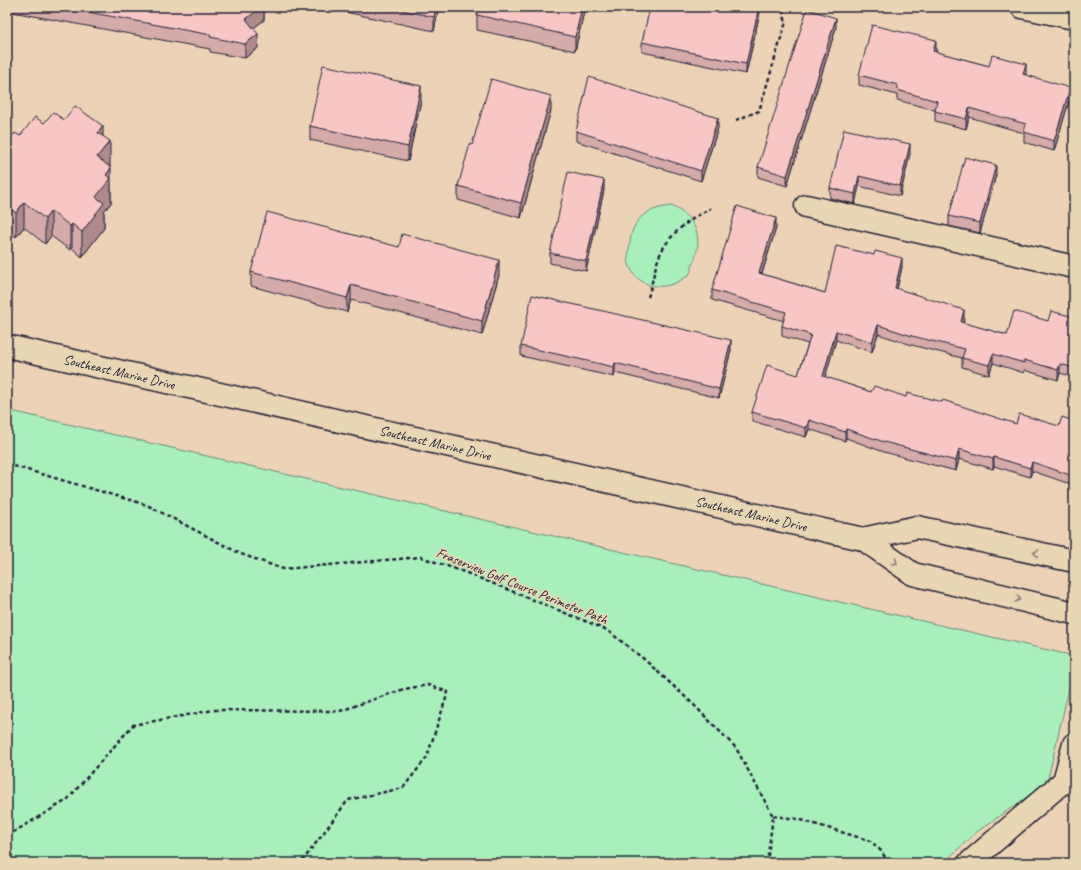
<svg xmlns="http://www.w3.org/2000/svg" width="1081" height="870" font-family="Caveat,sans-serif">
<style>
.green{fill:#a9efbc;stroke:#66887c}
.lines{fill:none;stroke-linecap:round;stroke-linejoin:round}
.minor-casing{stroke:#22223b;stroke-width:25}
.major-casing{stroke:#22223b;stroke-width:25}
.path{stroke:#22223b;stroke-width:2.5;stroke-dasharray:4 3;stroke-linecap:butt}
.minor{stroke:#e9d6b4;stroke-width:22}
.major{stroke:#e9d6b4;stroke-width:22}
.wall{fill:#d5aba9;stroke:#22223b}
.shaded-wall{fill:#ae8b8a;stroke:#22223b}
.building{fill:#f8c7c5;stroke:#22223b}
.oneway{stroke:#867c78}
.labels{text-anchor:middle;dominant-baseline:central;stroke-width:3.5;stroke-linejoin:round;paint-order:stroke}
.street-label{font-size:14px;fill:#22223b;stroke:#e9d6b4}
</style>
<rect width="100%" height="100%" fill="#ecd3b7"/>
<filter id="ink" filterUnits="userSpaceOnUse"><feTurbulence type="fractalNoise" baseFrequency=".025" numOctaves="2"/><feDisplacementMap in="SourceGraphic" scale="8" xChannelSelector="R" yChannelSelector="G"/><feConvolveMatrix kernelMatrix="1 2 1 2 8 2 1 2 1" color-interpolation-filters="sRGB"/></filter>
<g filter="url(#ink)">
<!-- green -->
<path class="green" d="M 671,206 C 696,217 704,238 693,263 C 692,267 691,272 689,275 C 687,277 683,278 681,280 C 662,292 636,287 629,264 C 627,257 629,250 630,243 C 633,217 647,209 671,206 Z
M 7,410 L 1074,656 L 1074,667 L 1047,783 L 978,831 L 943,863 L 7,863 Z"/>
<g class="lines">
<defs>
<path id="minor" d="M 1022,7 L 1074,18
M 806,206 L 1074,267
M 1074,744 L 1064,781 L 1074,784
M 969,863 L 1064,781"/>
<path id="major" d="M 7,346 L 863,539 L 913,574 L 1074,613
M 863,539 L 917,527 L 1074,561"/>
</defs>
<!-- minor casing -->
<use href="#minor" class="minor-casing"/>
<!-- major casing -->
<use href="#major" class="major-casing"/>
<!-- path -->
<path class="path" d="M 736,120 L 759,111 L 786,22 L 782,10 L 783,7
M 648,297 C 653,282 655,261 664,247 C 675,229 693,218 711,208
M 7,464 L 147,505 L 241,554 L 283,569 L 421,557 L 467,573 L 607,630 L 645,660 L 694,705 L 736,748 L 773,816 L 767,863
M 773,816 L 798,819 L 871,841 L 882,852 L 888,863
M 7,836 L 67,800 L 133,725 L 214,710 L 340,711 L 404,689 L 428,685 L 448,692 L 427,757 L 403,788 L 348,800 L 301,863"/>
<!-- minor -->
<use href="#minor" class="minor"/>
<!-- major -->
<use href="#major" class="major"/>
</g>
<!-- wall -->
<path class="wall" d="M 7,7 L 264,7 L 264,20 L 253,28 L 258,48 L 245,58 L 210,52 L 210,49 L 7,11 Z
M 336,7 L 439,7 L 434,31 L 336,10 Z
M 585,7 L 575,51 L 477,30 L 477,15 Z
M 760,7 L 760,12 L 746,74 L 642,52 L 642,42 Z
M 836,28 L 787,186 L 758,177 L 758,167 Z
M 936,50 L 936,52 L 989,66 L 1026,75 L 1070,98 L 1054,151 L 1024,142 L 1024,133 L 969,117 L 966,129 L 935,121 L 935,110 L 897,100 L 897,95 L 859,85 L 859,75 Z
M 421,100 L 408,161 L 310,140 L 310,126 Z
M 551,110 L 521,218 L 458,200 L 458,186 L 472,145 Z
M 44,123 L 103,136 L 110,166 L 111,192 L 111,203 L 104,211 L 104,228 L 82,257 L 72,248 L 70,250 L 51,236 L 45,244 L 24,227 L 16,237 L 7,231 L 7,143 Z
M 718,128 L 701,181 L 576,141 L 576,131 Z
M 910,154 L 900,196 L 859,186 L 855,204 L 830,198 L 830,188 Z
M 996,175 L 980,233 L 949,226 L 949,216 Z
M 604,190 L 586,271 L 550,263 L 550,253 Z
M 776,228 L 762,274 L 825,293 L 902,267 L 897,289 L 964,319 L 963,323 L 1007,335 L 1048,321 L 1074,323 L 1074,377 L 1060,373 L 1058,380 L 1024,370 L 1024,373 L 993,363 L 989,375 L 962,367 L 962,358 L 912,345 L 878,334 L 872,352 L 836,340 L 825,377 L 871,392 L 906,397 L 1016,424 L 1059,426 L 1074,421 L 1073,485 L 1032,471 L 1030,477 L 994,466 L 993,469 L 959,459 L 956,471 L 884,452 L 846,438 L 845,441 L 809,429 L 806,437 L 752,421 L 752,412 L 798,375 L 808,344 L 782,336 L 782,326 L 784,321 L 712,300 L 712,290 Z
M 251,272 L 499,275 L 482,335 L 351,300 L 347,312 L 251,286 Z
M 521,346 L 731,350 L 719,398 L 615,373 L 614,377 L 521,356 Z"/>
<!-- shaded-wall -->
<path class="shaded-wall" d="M 262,7 L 264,7 L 264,20 L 246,34 L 246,19 Z
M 436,7 L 439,7 L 434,31 L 434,17 Z
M 582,7 L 585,7 L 575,51 L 575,37 Z
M 759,7 L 760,7 L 760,12 L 746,74 L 746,64 Z
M 836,18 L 836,28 L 787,186 L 787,176 Z
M 258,34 L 258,48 L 245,58 L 245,44 Z
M 936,40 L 936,50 L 933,61 L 933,51 Z
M 1026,64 L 1026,74 L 1023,84 L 1023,74 Z
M 421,86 L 421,100 L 408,161 L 408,147 Z
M 1070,88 L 1070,98 L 1054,151 L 1054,141 Z
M 551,96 L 551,110 L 521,218 L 521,203 Z
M 969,108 L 969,117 L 966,129 L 966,119 Z
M 718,118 L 718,128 L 701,181 L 701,171 Z
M 103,126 L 103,150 L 110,141 L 110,166 L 97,182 L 97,157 L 98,133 Z
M 910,144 L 910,154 L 900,196 L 900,186 Z
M 996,165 L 996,175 L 980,233 L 980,223 Z
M 111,168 L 111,203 L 104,211 L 104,228 L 82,257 L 82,232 L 96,197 L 106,175 Z
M 859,176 L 859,186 L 855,204 L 855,194 Z
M 604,180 L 604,190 L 586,271 L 586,261 Z
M 24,202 L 24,227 L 16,237 L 16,213 Z
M 51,211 L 51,236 L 45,244 L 45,219 Z
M 776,218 L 776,228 L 759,283 L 759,273 Z
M 72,224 L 72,248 L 70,250 L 70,226 Z
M 902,258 L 902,267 L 895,298 L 895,288 Z
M 499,260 L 499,275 L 482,335 L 482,321 Z
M 351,285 L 351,300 L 347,312 L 347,298 Z
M 964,310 L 964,319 L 961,332 L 961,322 Z
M 878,325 L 878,334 L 872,352 L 872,342 Z
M 836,331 L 836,340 L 823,385 L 823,376 Z
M 731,340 L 731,350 L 719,398 L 719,389 Z
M 993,354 L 993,363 L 989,375 L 989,365 Z
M 615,363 L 615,373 L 614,377 L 614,367 Z
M 1060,364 L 1060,373 L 1058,380 L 1058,370 Z
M 809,420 L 809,429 L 806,437 L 806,428 Z
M 846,429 L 846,438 L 845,441 L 845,432 Z
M 959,449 L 959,459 L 956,471 L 956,461 Z
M 994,457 L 994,466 L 993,469 L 993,459 Z
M 1032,462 L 1032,471 L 1030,477 L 1030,468 Z"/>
<!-- building -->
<path class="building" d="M 61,7 L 262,7 L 246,19 L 258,34 L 245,44 L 210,37 L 211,35 Z
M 388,7 L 436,7 L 434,17 Z
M 479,7 L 582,7 L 575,37 L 477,15 Z
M 650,7 L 759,7 L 746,64 L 642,42 Z
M 807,9 L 836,18 L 787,176 L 758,167 Z
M 872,25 L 936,40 L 933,51 L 989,66 L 992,55 L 1026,64 L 1023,74 L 1070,88 L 1054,141 L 1024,132 L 1026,124 L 969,108 L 966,119 L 935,111 L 937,101 L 897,90 L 898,85 L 859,75 Z
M 323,65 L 421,86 L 408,147 L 310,126 Z
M 589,77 L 718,118 L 701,171 L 576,131 Z
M 491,79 L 551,96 L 521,203 L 458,186 L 470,144 L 472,145 Z
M 75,106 L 103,126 L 98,133 L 110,141 L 97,157 L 111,168 L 106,175 L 111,178 L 96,197 L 104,203 L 82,232 L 72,224 L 70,226 L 51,211 L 45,219 L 24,202 L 16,213 L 7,206 L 7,143 L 15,133 L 20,136 L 35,117 L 44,123 L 53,112 L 64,120 Z
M 844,129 L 910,144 L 900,186 L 859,176 L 855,194 L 830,188 Z
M 965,157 L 996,165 L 980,223 L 949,216 Z
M 568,172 L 604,180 L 586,261 L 550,253 Z
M 737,206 L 776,218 L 759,273 L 825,293 L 836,246 L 874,255 L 875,251 L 902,258 L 895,288 L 964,310 L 961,322 L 1007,335 L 1014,311 L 1048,321 L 1051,311 L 1074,317 L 1072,323 L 1074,323 L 1074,368 L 1060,364 L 1058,370 L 1024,360 L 1024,363 L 993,354 L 989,365 L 962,358 L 965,349 L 912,336 L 878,325 L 872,342 L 836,331 L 823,376 L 871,392 L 874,386 L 906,397 L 907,393 L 942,402 L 943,400 L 1016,424 L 1019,414 L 1059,426 L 1062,417 L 1074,421 L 1074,474 L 1073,476 L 1032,462 L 1030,468 L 994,457 L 993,459 L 959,449 L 956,461 L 884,442 L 846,429 L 845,432 L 809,420 L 806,428 L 752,412 L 767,365 L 798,375 L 811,335 L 782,326 L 786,312 L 712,290 Z
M 267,212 L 399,247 L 402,234 L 499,260 L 482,321 L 351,285 L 347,298 L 251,272 Z
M 532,295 L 731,340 L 719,389 L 615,363 L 614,367 L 521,346 Z"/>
<!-- one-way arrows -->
<defs><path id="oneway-chevron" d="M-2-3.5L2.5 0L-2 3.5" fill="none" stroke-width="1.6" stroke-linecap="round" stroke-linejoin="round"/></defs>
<g class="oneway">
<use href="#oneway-chevron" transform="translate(1036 553) rotate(-168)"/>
<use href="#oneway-chevron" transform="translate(895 562) rotate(35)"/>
<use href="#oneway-chevron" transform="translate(1018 599) rotate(13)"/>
</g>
</g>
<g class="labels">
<!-- street labels -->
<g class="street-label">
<text transform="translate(119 372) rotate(13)">Southeast Marine Drive</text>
<text transform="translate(435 443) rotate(13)">Southeast Marine Drive</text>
<text transform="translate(751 514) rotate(13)">Southeast Marine Drive</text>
<text transform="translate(522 586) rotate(22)">Fraserview Golf Course Perimeter Path</text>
</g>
</g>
<!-- margin -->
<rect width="1081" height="870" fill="none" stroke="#e9d6b4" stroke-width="24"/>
<rect x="12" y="12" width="1057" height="846" fill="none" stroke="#22223b" stroke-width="1.5" filter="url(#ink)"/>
</svg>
